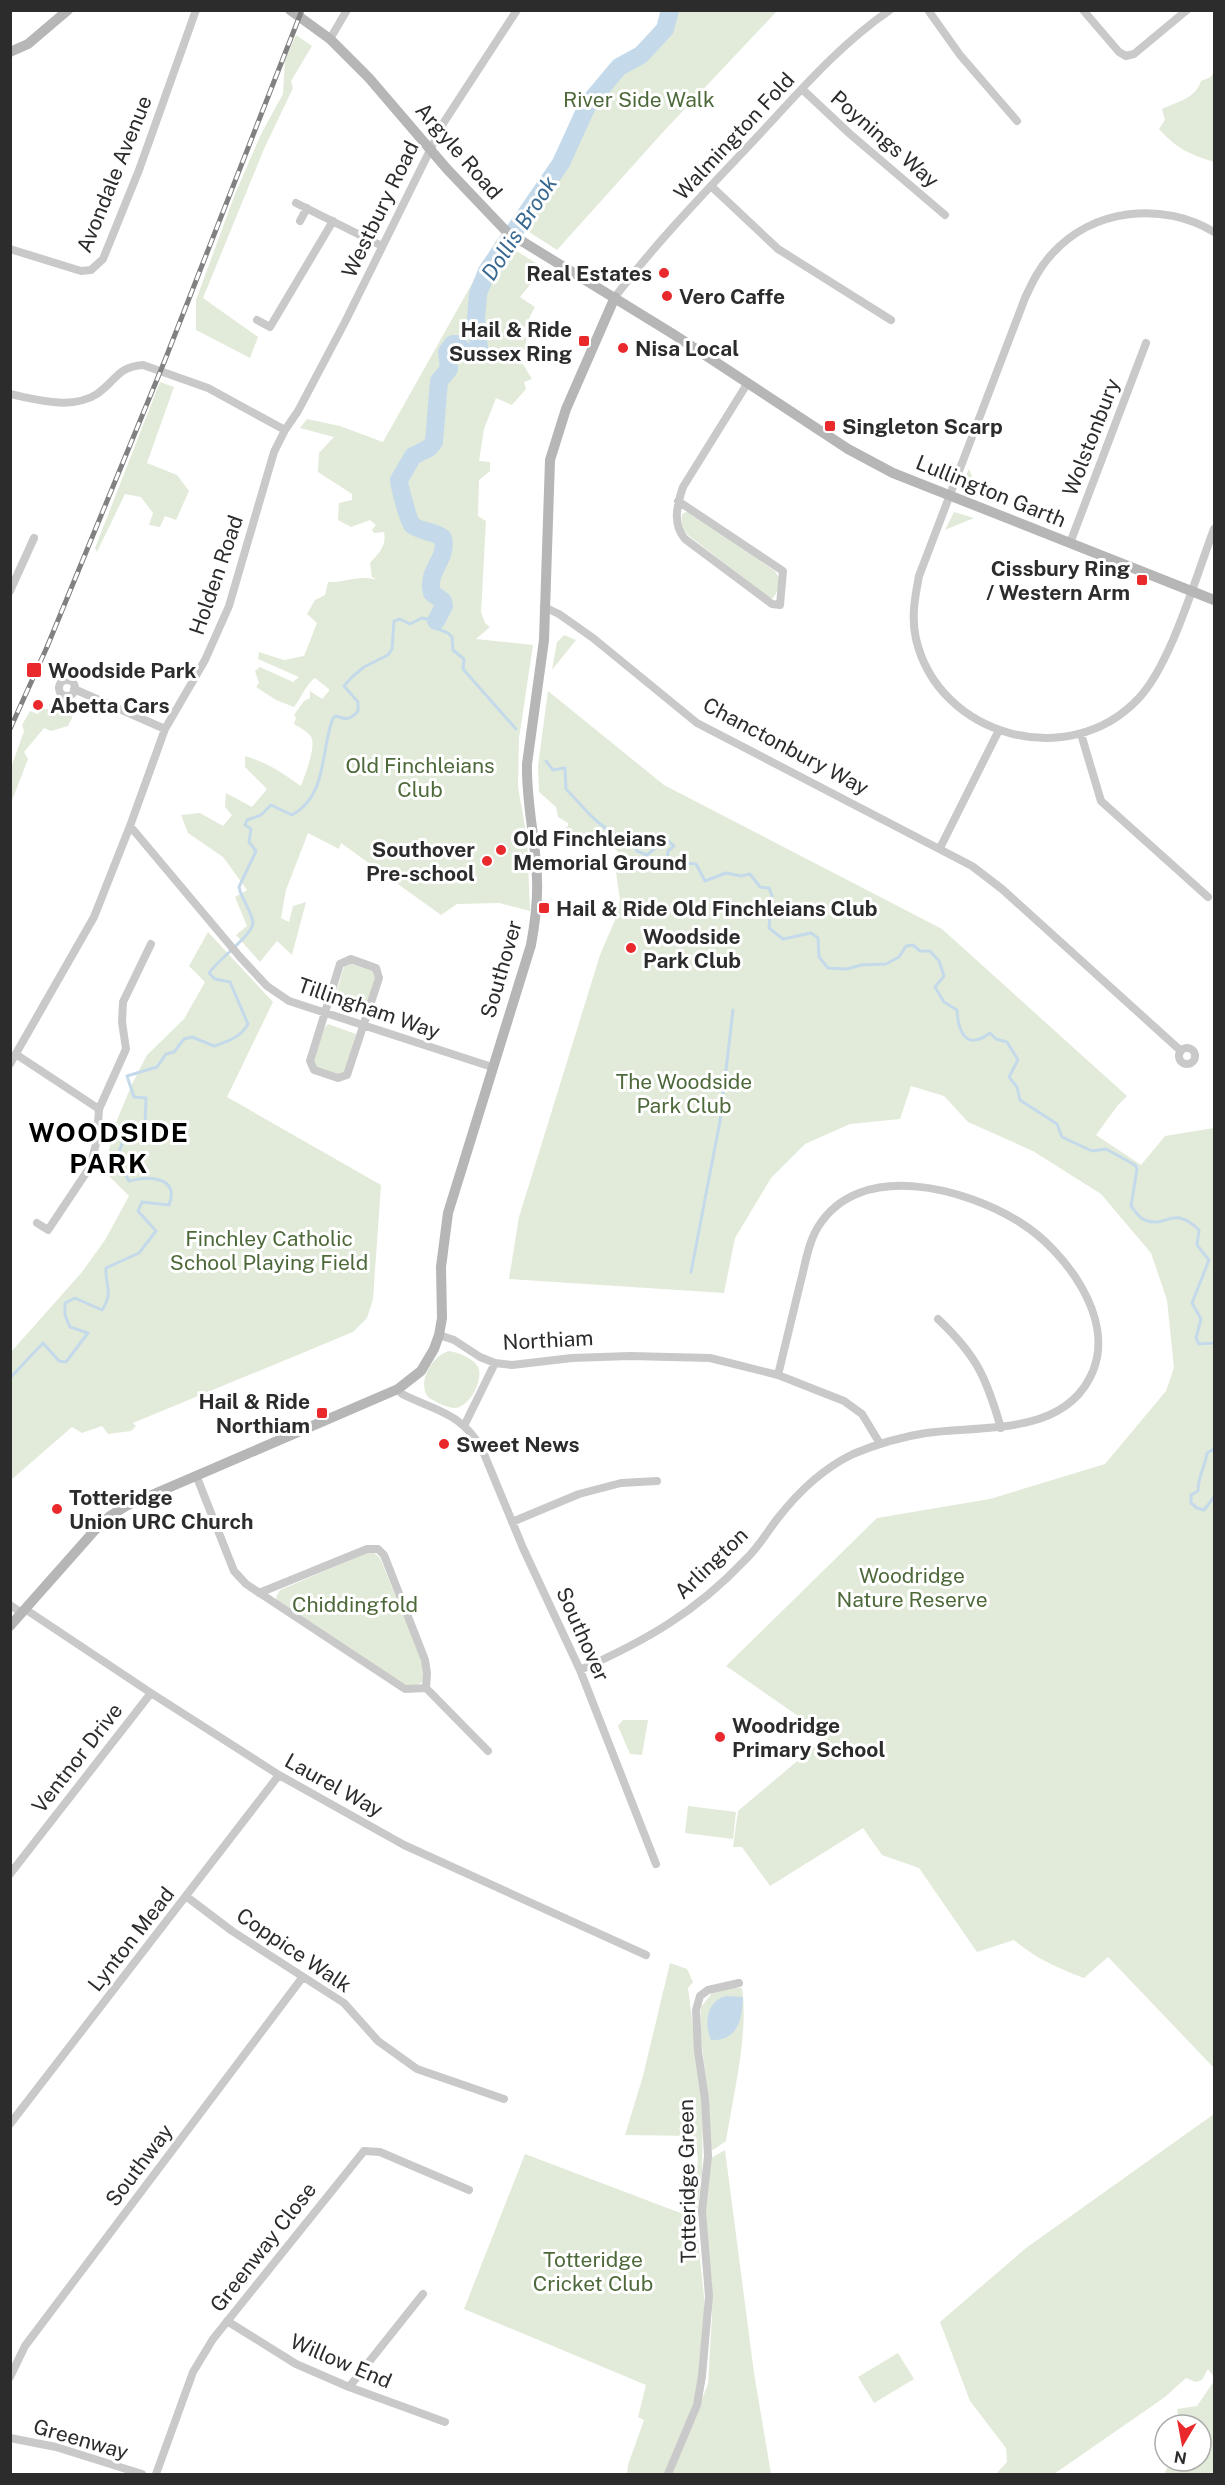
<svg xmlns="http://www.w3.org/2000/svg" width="1225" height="2485" font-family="'Public Sans',sans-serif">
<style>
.green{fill:#e2ebd9}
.water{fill:#c4daeb}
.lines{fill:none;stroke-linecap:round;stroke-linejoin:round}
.stream{stroke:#c4daeb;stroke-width:3}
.river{stroke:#c4daeb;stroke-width:18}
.street{stroke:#c9c9c9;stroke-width:8}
.secondary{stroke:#b6b6b6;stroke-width:10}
.rail-casing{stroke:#818181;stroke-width:5}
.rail{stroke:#fff;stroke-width:3;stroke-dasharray:9;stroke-linecap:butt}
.poi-dot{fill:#e9292c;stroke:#fff;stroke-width:2}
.labels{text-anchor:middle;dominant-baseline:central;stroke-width:6;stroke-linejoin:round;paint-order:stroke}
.park-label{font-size:21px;fill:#4d6939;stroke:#fff}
.street-label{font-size:21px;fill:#2c2c2c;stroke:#fff}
.poi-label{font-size:21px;font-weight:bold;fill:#2c2c2c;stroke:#fff;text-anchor:start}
.water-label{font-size:22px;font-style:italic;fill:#396990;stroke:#fff}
.district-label{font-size:27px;font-weight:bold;letter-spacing:1.5px;fill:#000;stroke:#fff}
</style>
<rect width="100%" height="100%" fill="#fff"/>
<!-- green -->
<path class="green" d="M 666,11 L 777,11 L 664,131 L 557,250 L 512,221 L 561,155 L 584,102 L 617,62 L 632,57 L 662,26 Z
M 296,35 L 312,46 L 291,81 L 293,88 L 264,149 L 203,298 L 258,337 L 250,358 L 196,330 L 196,300 L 235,194 L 261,134 L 283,94 L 285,60 Z
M 1214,71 L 1214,162 C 1189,154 1177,149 1159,129 L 1165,120 L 1162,109 C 1177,102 1196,98 1201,81 L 1211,77 Z
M 497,239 L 544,268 L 520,297 L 535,307 L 520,336 L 527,337 L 525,349 L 520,353 L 521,361 L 532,379 L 524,382 L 526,389 L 512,405 L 496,398 L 484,429 L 479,461 L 490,462 L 490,471 L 479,480 L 478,516 L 486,521 L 481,612 L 485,623 L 490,627 L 476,639 L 533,645 L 519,738 L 518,787 L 527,838 L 530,911 L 499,903 L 457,904 L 441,915 L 341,843 L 339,849 L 308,833 L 286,890 L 281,918 L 289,922 L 293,906 L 306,902 L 292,955 L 277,941 L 260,962 L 236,935 L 247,926 L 235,897 L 247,890 L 223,857 L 188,833 L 181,815 L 200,813 L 223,826 L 232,815 L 225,807 L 226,793 L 252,807 L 267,789 L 245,767 L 245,756 C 269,763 282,773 301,786 C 305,775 315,750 312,739 C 310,732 300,728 294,724 L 296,718 L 294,715 L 304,701 L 310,698 L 310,691 L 322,699 L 329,691 L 329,689 L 315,678 C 307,683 301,698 294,707 L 276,700 L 256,687 L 259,683 L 255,671 L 260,667 L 293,682 L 299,677 L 258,659 L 259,652 L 284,660 L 304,656 L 317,623 L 307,614 L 315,600 L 325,595 L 328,582 C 345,583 359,574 377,580 L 372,577 L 370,563 C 378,554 387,546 384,532 L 374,533 L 372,530 L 376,525 L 370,520 L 351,527 L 338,520 L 339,503 L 352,500 L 352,494 L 318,472 L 319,453 L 334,437 L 300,428 L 307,419 L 340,426 L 383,442 Z
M 160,382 L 174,387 L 147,463 L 177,475 L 189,491 L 176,520 L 165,516 L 160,527 L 149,525 L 153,513 L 141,497 L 125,494 L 97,552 L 95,548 Z
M 953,462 L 944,482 L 925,475 Z
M 969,469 L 981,498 L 963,489 L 962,484 Z
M 688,511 L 775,571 C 782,580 780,589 773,598 L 769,598 L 688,535 C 681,528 681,524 682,514 Z
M 954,512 L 974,518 L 945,530 Z
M 564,635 L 576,640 L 552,670 L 557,642 Z
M 548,691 L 664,785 L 942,929 L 1127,1096 L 1118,1105 L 1096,1135 L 1141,1165 L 1165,1136 L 1214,1128 L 1214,2068 L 1108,1957 L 1084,1978 C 1058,1968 1035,1958 1014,1940 L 977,1952 L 919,1868 L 882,1855 L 863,1828 L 770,1886 L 742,1847 L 733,1847 L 738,1811 L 827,1736 L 726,1666 L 877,1518 L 990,1499 L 1105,1464 L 1166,1391 L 1174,1368 L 1167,1300 L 1151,1253 L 1101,1194 L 1033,1151 L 968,1122 L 944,1096 L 911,1086 L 900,1119 L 850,1124 L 805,1144 L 771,1178 L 735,1238 L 724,1293 L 509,1279 L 519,1217 L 600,955 L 618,913 L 620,900 L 615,865 L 625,866 C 618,838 588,836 564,837 L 562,830 L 568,826 L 568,823 L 558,817 L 556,807 L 539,792 L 538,766 Z
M 49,704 L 65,705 L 65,707 L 72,709 L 72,718 L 68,726 L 51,731 L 44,728 L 24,752 L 28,759 L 11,803 L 11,768 L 24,731 L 22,725 L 30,711 L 38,714 L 41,709 L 49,709 Z
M 208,932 L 273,1002 L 227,1097 L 381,1185 L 373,1299 L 367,1318 L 353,1332 L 133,1423 L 136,1426 L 131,1431 L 108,1434 L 102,1426 L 82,1433 L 72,1427 L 11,1480 L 11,1352 L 82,1272 L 105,1240 L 129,1196 L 104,1171 L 115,1125 L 132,1084 L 147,1055 L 184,1019 L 205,982 L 189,966 Z
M 351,962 L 374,971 L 375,977 L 365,1011 L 362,1014 L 335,1005 L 334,1000 L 343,970 L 345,965 Z
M 328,1024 L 356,1034 L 345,1072 L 339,1075 L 316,1067 L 313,1062 L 324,1029 Z
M 450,1351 C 459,1353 473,1358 478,1367 C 484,1379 470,1407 455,1408 C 447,1408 436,1402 429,1398 C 415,1383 434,1353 450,1351 Z
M 367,1553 L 374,1553 L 380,1558 L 420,1656 L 424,1668 L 423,1682 L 413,1686 L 403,1684 L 277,1601 L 276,1597 L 280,1590 Z
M 623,1720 L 648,1720 L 642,1755 L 630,1754 L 618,1726 Z
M 688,1806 L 736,1812 L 733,1839 L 685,1833 Z
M 670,1963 L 687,1969 L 693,1982 L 688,1988 L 703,2105 L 702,2172 L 696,2223 L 704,2296 L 704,2326 L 697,2394 L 666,2474 L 627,2474 L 628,2465 L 644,2420 L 638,2417 L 646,2385 L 464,2309 L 525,2154 L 691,2217 L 698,2159 L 695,2136 L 625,2135 L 643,2076 Z
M 731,1988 L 742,1988 C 749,2033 733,2096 726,2141 L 713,2150 L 710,2148 L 709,2107 L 700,2028 L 701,2007 L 712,1993 Z
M 1214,2114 L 1214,2377 L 1208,2369 L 1202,2380 L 1196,2382 L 1186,2378 L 1165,2397 L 1054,2474 L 996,2474 L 1007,2462 L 1006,2448 L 970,2401 L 940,2322 L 1026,2248 Z
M 725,2150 L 754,2373 L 771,2474 L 672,2474 L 708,2384 L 712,2316 L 705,2211 L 711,2158 Z
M 898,2353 L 914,2379 L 874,2403 L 858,2377 Z
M 1214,2381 L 1214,2474 L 1164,2474 L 1171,2461 L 1201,2461 L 1201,2425 L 1179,2425 L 1177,2409 L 1197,2406 Z"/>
<!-- water -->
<path class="water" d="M 726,1996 L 743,1997 C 742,2020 738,2041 711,2040 C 704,2024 706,2001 726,1996 Z"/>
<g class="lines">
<!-- stream -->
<path class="stream" d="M 546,761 L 553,770 L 565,768 L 566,789 C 582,805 605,837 629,837 L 637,851 L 647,855 L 666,839 L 674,846 L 668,851 L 667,860 L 671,869 L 684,863 L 696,864 L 705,881 L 726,873 L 741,876 L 750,874 L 760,887 L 769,888 L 772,896 L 769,928 L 783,939 L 811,933 L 818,938 L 819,957 L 828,968 L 847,969 L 861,965 L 886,964 L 899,957 L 906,946 L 913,945 L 920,951 L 930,951 L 939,961 L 944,976 L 935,987 L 944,1002 L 957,1010 C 958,1032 966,1051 990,1033 L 996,1039 L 1007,1042 L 1018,1060 L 1009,1077 L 1017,1087 L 1020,1100 L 1057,1124 L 1062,1137 L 1092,1151 L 1106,1149 L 1135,1165 L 1137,1169 L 1131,1206 C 1135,1211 1139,1218 1145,1220 C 1167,1229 1172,1204 1199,1230 L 1197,1245 L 1209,1260 L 1192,1303 L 1201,1319 L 1196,1338 L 1199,1344 L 1214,1343
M 691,1272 L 720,1121 L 733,1010
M 10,1378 L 43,1343 L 59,1361 L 66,1362 L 88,1333 L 70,1327 L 65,1315 L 65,1303 L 75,1298 L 102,1310 C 114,1292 105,1287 106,1268 L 139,1253 L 156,1231 L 138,1211 L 142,1202 L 169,1205 C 180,1176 148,1176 129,1181 L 117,1158 L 128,1126 L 145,1126 L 146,1098 L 134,1097 L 127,1076 L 157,1067 L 166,1054 L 174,1052 L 184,1039 L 192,1037 L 214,1046 C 229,1041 241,1037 248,1024 L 230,982 L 215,979 L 209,973 C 217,961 253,934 253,923 C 252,911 241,899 239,887 L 256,851 L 249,842 L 251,829 L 245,825 L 247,820 L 261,815 L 271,805 L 292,815 C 328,795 320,752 333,718 L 336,716 C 347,720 350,720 358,711 L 358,702 L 344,686 L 352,677 L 364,667 L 388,655 L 392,649 L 394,621 L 400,619 L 410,624 L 422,618 L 436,621 L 433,627 L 448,633 L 452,637 L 453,650 L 464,659 L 463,669 L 516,729
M 1214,1449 L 1207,1453 C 1205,1467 1198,1476 1198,1491 L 1191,1495 L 1191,1503 L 1197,1508 L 1204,1510 L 1214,1497"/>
<!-- river -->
<path class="river" d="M 436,621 L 444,606 L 443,601 L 432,593 C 426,569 448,561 443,538 C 435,531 421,532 412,525 C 409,523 399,485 399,480 L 413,456 L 429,448 L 434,442 L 439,381 L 449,369 L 447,352 L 453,344 L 457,344 L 467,354 L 474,353 L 479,349 L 476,319 L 478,294 L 487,271 L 561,163 L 588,104 L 619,67 L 641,55 L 665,29 L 670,10"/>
<!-- street -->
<path class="street" d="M 928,10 L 960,55 L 1017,121
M 1083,10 L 1119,52 L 1126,56 L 1134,54 L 1187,10
M 330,39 L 347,10
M 802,89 L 850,134 L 945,215
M 711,186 L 778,249 L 891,320
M 296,203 L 382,246
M 300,221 L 307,208
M 1214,232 C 1163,201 1092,208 1051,255 C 1039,268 1032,283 1025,298 L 919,576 C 915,597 911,617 916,639 C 939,737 1069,772 1138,699 C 1171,665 1196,576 1214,529
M 10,249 L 81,271 L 91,270 L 103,259 L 139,170 L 196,10
M 615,297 C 658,240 709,188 758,136 C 799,92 839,45 890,10
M 257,320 L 270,327 L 333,221
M 10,394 C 38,400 72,410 97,394 C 116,381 117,367 143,365 L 208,388 L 285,430
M 678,501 L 783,571 L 780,605 L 772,604 L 685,539 C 672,524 677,505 683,487 L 747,384
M 1070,543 L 1146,343
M 10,591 L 34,538
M 544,607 L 559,614 L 593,638 L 697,723 L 972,866 L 1002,889 L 1181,1051
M59 688a8 8 0 1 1 16 0a8 8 0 1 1-16 0Z
M 74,689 L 165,729
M 1081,734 L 1101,801 L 1208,897
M 130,826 L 240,957 L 267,986 L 289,1001 L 492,1067
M 940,848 L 999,730
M 351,959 L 376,968 L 379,978 L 347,1075 L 338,1078 L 314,1070 L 310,1061 L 340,964 Z
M1179 1056a8 8 0 1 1 16 0a8 8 0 1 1-16 0Z
M 17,1055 L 99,1109 L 97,1140 L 90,1167 L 48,1230 L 37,1223
M 10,1064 L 94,917 L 130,826 L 165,729 L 205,660 L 229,606 L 274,452 L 285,430 L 298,411 L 345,322 L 444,122 L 517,10
M 99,1109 L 126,1049 L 122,1022 L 123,1002 L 151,944
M 938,1319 C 977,1356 986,1377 1001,1428
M 439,1335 L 454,1340 L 480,1357 L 495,1363 L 512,1365 L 572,1358 L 630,1356 L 710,1358 L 778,1375 L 844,1401 L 862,1414 L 879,1442
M 398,1389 L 402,1394 C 438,1412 460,1412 482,1449 L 523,1548 L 580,1670 L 656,1864
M 465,1424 L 495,1363
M 196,1475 L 234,1571 L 246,1584 L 405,1689 L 426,1688 L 488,1751
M 512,1522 L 579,1494 L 621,1483 L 657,1481
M 259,1593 L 367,1549 L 378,1549 L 384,1555 L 425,1660 L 427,1673 L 426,1688
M 10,1605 L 22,1613
M 25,1609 L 151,1693 L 279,1775 L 404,1845 L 646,1955
M 580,1670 C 645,1641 695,1613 745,1560 C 758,1548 767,1532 778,1518 C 799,1491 822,1469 853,1454 C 877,1444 900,1437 926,1433 C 982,1425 1066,1437 1093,1371 C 1115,1317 1064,1250 1021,1223 C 966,1188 860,1159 818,1227 C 808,1243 805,1266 800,1284 C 793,1314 785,1345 778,1375
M 10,1874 L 151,1693
M 187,1897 L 232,1931 L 344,2003 L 378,2041 L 417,2069 L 504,2099
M 10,2124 L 279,1775
M 227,2321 L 296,2364 L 349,2387 L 445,2422
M 10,2377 L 25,2346 L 302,1978
M 349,2387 L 423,2294
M 10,2438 L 56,2447 L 142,2474
M 156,2474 L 193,2372 L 213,2339 L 364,2151 L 380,2152 L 469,2190
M 668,2474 L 697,2405 L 702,2376 L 709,2296 L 702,2211 L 708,2156 L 705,2099 L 698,2051 L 696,2010 L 700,1996 L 708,1990 L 739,1983"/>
<!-- secondary -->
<path class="secondary" d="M 290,10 L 330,39 L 369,78 L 447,169 L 507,232 L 673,334 L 848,449 L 893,473 L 1214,600
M 10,52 L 28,44 L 68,10
M 10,1626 L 95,1530 L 110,1516 L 126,1506 L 398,1389 L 421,1371 L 434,1349 L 439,1335 L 442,1318 L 441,1267 L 448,1213 L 531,945 C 535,923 538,902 537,880 C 536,841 526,803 527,764 L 544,640 L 550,460 L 566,409 L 615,297"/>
<defs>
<path id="rail" d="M 10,729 L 47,647 L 165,360 L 302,10"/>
</defs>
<!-- rail casing -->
<use href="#rail" class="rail-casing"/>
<!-- rail -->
<use href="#rail" class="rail"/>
</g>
<!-- markers -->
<g class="poi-dot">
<circle cx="664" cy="273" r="6"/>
<circle cx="667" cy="296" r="6"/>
<rect x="578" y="335" width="12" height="12" rx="3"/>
<circle cx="623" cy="348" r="6"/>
<rect x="824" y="420" width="12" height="12" rx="3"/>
<rect x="1136" y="574" width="12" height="12" rx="3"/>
<rect x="26" y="662" width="16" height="16" rx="3"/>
<circle cx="38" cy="705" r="6"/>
<circle cx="501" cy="850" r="6"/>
<circle cx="487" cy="861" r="6"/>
<rect x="538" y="902" width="12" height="12" rx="3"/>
<circle cx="631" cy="948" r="6"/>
<rect x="316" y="1407" width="12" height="12" rx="3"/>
<circle cx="444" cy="1444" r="6"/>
<circle cx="57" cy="1509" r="6"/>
<circle cx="720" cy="1737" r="6"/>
</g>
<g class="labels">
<!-- park labels -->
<g class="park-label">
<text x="639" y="99">River Side Walk</text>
<text x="420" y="765">Old Finchleians<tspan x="420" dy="24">Club</tspan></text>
<text x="684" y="1081">The Woodside<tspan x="684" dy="24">Park Club</tspan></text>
<text x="269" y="1238">Finchley Catholic<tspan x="269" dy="24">School Playing Field</tspan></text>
<text x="912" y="1575">Woodridge<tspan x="912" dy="24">Nature Reserve</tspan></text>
<text x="355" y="1604">Chiddingfold</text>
<text x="593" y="2259">Totteridge<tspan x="593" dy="24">Cricket Club</tspan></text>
</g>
<!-- street labels -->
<g class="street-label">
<text transform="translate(734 136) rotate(-47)">Walmington Fold</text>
<text transform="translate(885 139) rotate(41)">Poynings Way</text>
<text transform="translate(459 151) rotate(49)">Argyle Road</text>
<text transform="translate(114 174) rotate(-68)">Avondale Avenue</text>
<text transform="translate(380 209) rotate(-64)">Westbury Road</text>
<text transform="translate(1091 437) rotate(-69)">Wolstonbury</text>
<text transform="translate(991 491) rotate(22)">Lullington Garth</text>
<text transform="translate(216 575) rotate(-71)">Holden Road</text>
<text transform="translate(786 746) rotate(28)">Chanctonbury Way</text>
<text transform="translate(501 969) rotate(-74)">Southover</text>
<text transform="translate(369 1008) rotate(19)">Tillingham Way</text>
<text transform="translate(548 1340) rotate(-3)">Northiam</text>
<text transform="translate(711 1563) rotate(-44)">Arlington</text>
<text transform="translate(583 1634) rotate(66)">Southover</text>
<text transform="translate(77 1758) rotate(-52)">Ventnor Drive</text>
<text transform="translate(334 1785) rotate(29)">Laurel Way</text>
<text transform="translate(131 1939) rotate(-52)">Lynton Mead</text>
<text transform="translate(294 1950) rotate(34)">Coppice Walk</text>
<text transform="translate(139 2165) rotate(-53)">Southway</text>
<text transform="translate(687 2181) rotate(-91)">Totteridge Green</text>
<text transform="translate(263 2247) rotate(-52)">Greenway Close</text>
<text transform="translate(341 2361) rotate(23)">Willow End</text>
<text transform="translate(81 2439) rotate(16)">Greenway</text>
</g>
<!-- poi labels -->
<g class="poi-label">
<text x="652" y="273" text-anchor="end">Real Estates</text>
<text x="679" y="296">Vero Caffe</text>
<text x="572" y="329" text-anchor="end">Hail &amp; Ride<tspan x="572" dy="24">Sussex Ring</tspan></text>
<text x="635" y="348">Nisa Local</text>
<text x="842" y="426">Singleton Scarp</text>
<text x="1130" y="568" text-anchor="end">Cissbury Ring<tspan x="1130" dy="24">/ Western Arm</tspan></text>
<text x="48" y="670">Woodside Park</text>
<text x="50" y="705">Abetta Cars</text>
<text x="513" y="838">Old Finchleians<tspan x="513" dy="24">Memorial Ground</tspan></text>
<text x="475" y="849" text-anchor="end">Southover<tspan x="475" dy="24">Pre-school</tspan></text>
<text x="556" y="908">Hail &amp; Ride Old Finchleians Club</text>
<text x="643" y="936">Woodside<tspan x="643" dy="24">Park Club</tspan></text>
<text x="310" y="1401" text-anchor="end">Hail &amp; Ride<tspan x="310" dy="24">Northiam</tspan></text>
<text x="456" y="1444">Sweet News</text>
<text x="69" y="1497">Totteridge<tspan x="69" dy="24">Union URC Church</tspan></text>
<text x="732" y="1725">Woodridge<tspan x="732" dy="24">Primary School</tspan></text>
</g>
<!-- water labels -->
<g class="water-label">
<text transform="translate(519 228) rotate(-57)">Dollis Brook</text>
</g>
<!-- district labels -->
<g class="district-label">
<text x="109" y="1132">WOODSIDE<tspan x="109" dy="31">PARK</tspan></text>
</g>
</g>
<!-- border -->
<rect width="1225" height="2485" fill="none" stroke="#2c2c2c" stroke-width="24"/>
<!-- north arrow -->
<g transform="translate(1183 2443) rotate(190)"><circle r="28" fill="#ffffff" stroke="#ababab" stroke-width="1.5"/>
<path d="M0-4.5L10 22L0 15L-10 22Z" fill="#e9292c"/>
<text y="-9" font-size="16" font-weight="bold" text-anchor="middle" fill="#2c2c2c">N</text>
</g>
</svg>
